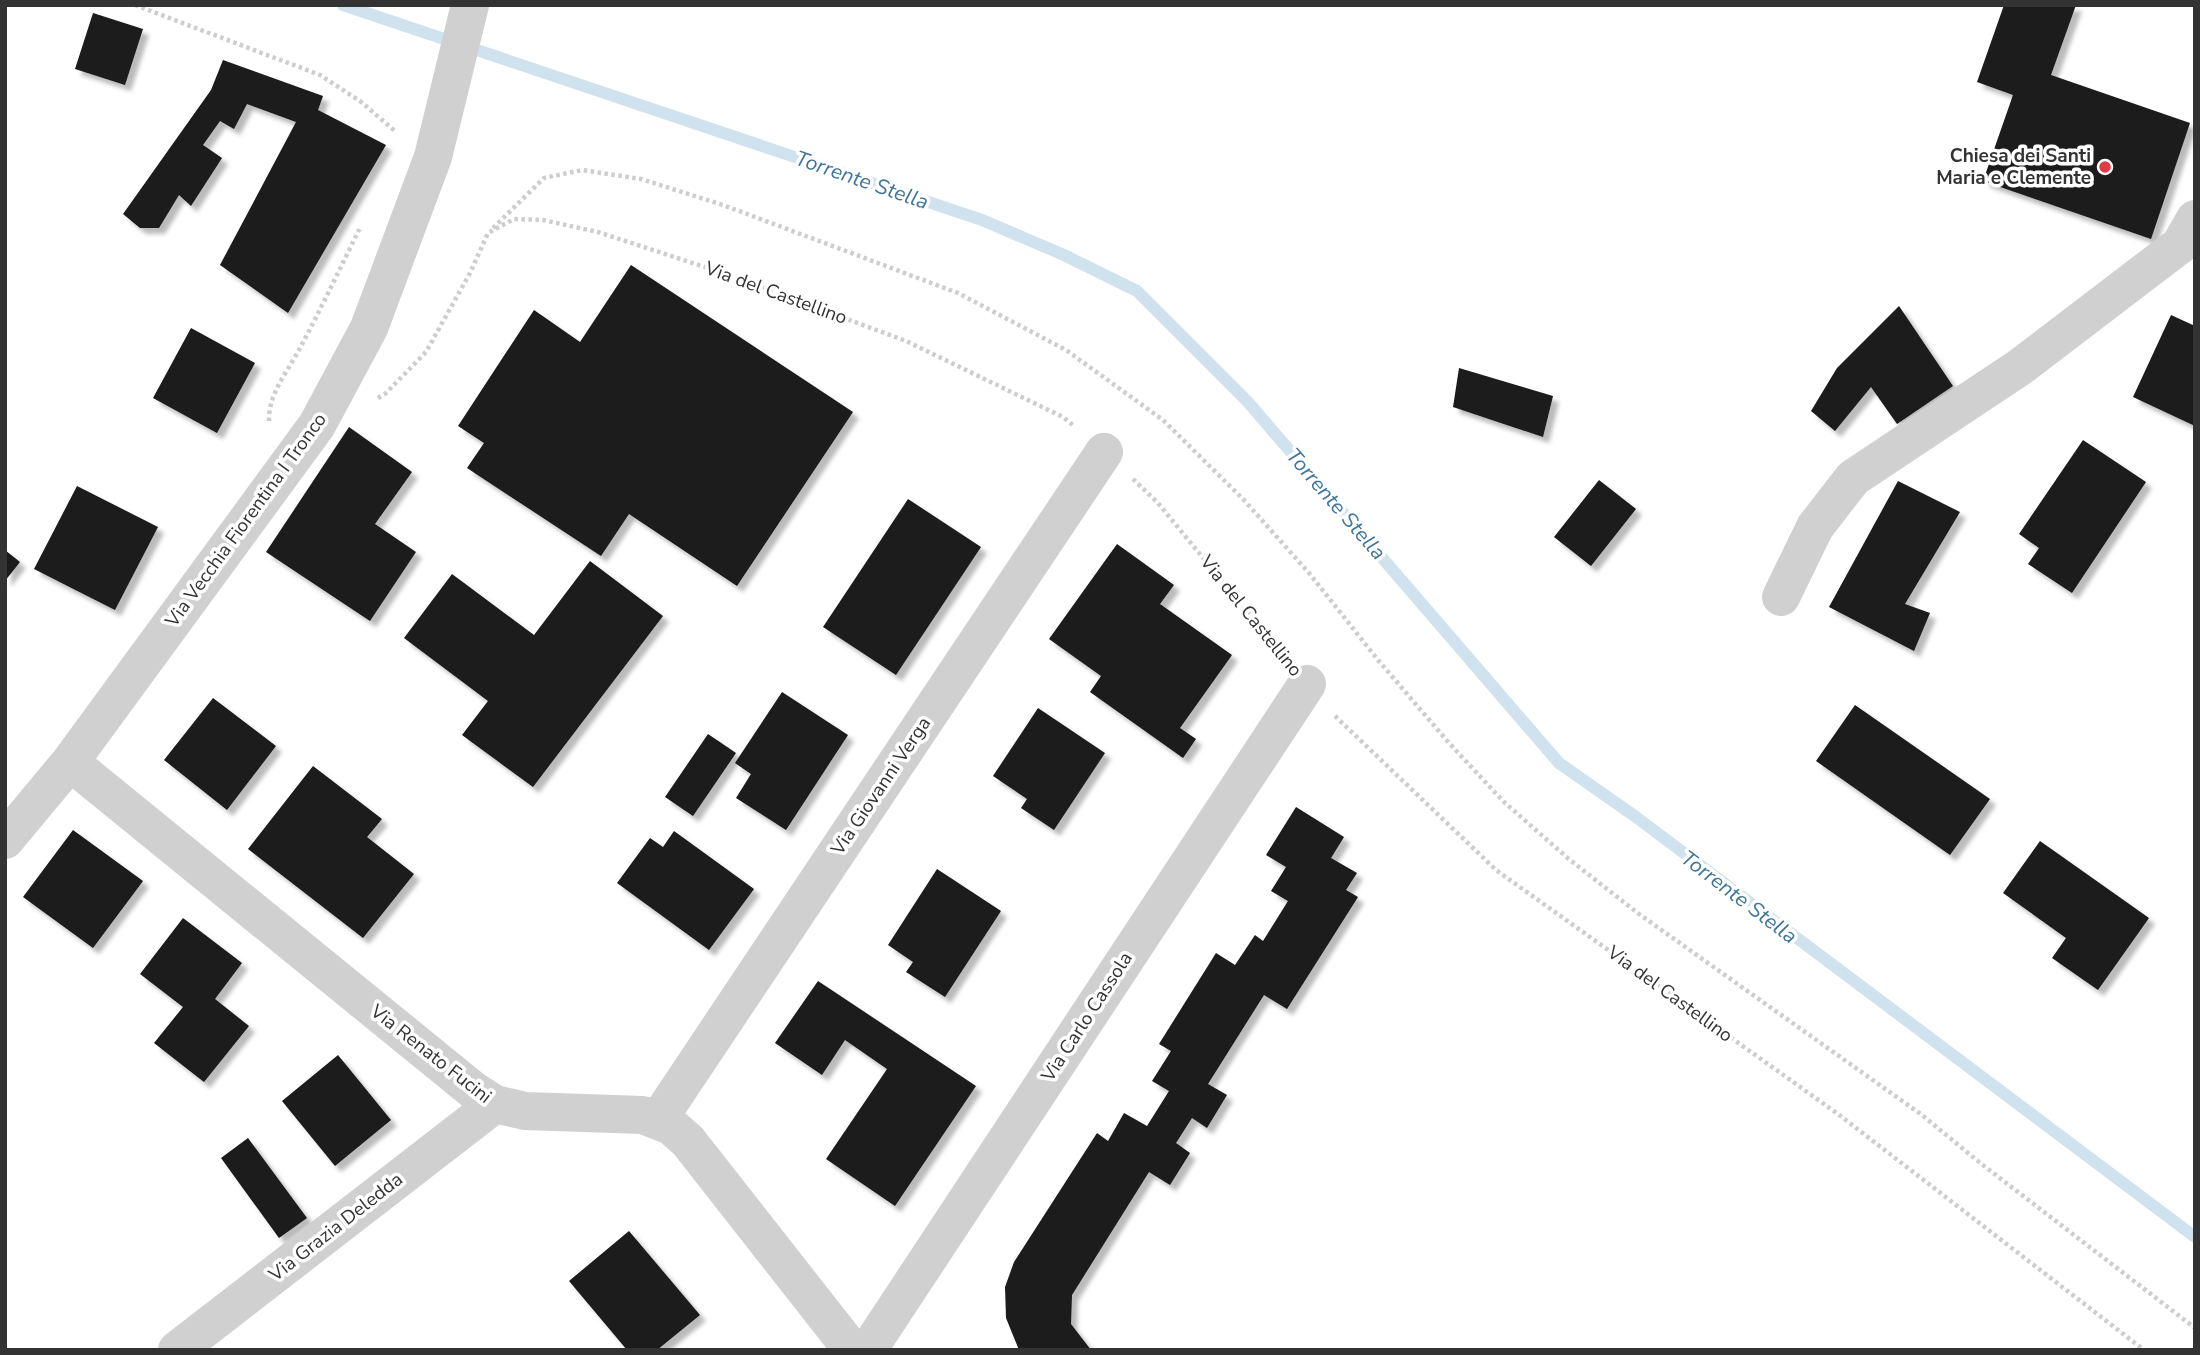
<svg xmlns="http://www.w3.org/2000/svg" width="2200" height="1355" font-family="'Nunito Sans',sans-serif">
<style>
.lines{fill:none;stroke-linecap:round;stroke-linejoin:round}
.stream{stroke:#cfe2ee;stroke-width:12}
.building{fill:#1a1a1a;filter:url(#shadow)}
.path{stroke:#cdcdcd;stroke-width:4.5;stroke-dasharray:3.5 3.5;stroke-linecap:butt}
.minor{stroke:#d0d0d0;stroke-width:38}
.poi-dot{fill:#e63946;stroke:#fff;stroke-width:2.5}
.labels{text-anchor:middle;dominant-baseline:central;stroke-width:7;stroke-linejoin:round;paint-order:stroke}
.poi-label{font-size:19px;font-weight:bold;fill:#333;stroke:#fff;text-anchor:end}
.street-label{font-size:19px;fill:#333;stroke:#fff}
.water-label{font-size:21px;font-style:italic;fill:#3f7597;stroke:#fff}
</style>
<defs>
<filter id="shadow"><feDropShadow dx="6" dy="6" stdDeviation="2" flood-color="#0004"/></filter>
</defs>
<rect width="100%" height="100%" fill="#fff"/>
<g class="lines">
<!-- stream -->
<path class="stream" d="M 343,5 L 982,220 L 1064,255 L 1137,291 L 1247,401 L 1559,763 L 1636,817 L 2195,1237"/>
</g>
<!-- building -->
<path class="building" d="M 2004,5 L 2076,5 L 2051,75 L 2190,123 L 2151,239 L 1983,181 L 2013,95 L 1977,82 Z
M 93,13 L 143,29 L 125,85 L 75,69 Z
M 223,60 L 323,96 L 318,110 L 386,145 L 288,313 L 220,265 L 296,122 L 247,104 L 234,129 L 220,121 L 203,145 L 222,158 L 191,206 L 179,195 L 159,228 L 140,228 L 123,214 L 211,90 Z
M 631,265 L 853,412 L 737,586 L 629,514 L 601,556 L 467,468 L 484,443 L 458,426 L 534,310 L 580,342 Z
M 1899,306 L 1953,386 L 1897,424 L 1871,387 L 1835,431 L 1811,411 L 1837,368 Z
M 2171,315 L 2195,326 L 2195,426 L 2133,397 Z
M 191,328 L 255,363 L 217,433 L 153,398 Z
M 1459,368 L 1553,396 L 1543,437 L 1453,407 Z
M 349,427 L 412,472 L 375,524 L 416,552 L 370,621 L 266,552 Z
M 2083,440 L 2146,482 L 2072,593 L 2028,564 L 2039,548 L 2019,534 Z
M 1599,480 L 1636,509 L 1591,566 L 1554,537 Z
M 1898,481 L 1960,512 L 1905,604 L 1930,613 L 1914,651 L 1829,607 Z
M 77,486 L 158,527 L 115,610 L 34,569 Z
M 908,499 L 981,547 L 896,675 L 823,627 Z
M 1117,544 L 1174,585 L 1160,604 L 1232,655 L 1180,728 L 1196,739 L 1183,758 L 1090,692 L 1101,676 L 1049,639 Z
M 5,550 L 20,562 L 5,581 Z
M 590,561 L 663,616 L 533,787 L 462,735 L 488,701 L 404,638 L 452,574 L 534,635 Z
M 782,692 L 848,735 L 786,830 L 736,798 L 751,774 L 735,763 Z
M 213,698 L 276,746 L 227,810 L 164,760 Z
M 1855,705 L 1990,799 L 1950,855 L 1816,761 Z
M 1038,708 L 1105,753 L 1054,830 L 1021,808 L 1027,799 L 993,776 Z
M 708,734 L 736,753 L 693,816 L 665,797 Z
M 313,766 L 382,819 L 367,837 L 414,874 L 363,938 L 248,849 Z
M 1296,807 L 1344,837 L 1331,858 L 1357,873 L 1346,890 L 1358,897 L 1287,1009 L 1264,995 L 1208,1084 L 1227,1095 L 1207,1128 L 1192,1118 L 1176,1143 L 1190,1153 L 1170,1185 L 1149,1172 L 1072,1295 L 1071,1324 L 1091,1350 L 1019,1350 L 1006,1318 L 1005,1287 L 1014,1262 L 1097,1133 L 1108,1141 L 1124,1113 L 1147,1126 L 1169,1091 L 1152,1081 L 1171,1051 L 1159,1044 L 1216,953 L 1235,965 L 1255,935 L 1263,941 L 1288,901 L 1271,891 L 1286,867 L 1266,855 Z
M 73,830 L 143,881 L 93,948 L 23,897 Z
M 674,831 L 754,889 L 709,950 L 617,883 L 650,838 L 663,847 Z
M 2040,841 L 2149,918 L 2098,990 L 2052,958 L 2066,938 L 2003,893 Z
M 937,869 L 1001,911 L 945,997 L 906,972 L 913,962 L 888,945 Z
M 183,918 L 242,963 L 215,999 L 249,1026 L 204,1082 L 154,1043 L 183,1007 L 140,974 Z
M 818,981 L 976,1086 L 895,1206 L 826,1159 L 887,1069 L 845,1040 L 822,1075 L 775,1043 Z
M 338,1055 L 391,1120 L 335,1166 L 282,1101 Z
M 248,1138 L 307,1218 L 279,1238 L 221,1158 Z
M 629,1231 L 700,1315 L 657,1350 L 627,1350 L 569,1281 Z"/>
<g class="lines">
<!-- path -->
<path class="path" d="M 135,5 L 320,75 L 360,101 L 396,132
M 493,228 L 544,178 L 582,170 L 641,179 L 723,205 L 958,293 L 1066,350 L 1163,420 L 1243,499 L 1309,573 L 1378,660 L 1449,743 L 1504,802 L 1570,860 L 1639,914 L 1922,1115 L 1979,1162 L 2195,1328
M 378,398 L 385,394 L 426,352 L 470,273 L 488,233 L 514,219 L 543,220 L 598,232 L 723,273 L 906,341 L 1063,417 L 1074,426
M 269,421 C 268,394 288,371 300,348 C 321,309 340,268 360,228
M 1133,479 L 1158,503 L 1281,653
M 1335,716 L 1496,870 L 1838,1114 L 2144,1350"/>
<!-- minor -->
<path class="minor" d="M 1781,597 L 1815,527 L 1853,478 L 2020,367 L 2180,245 L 2195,219
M 70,762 L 473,1090 L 495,1104 L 525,1111 L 643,1115 L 671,1126 L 688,1141 L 852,1350
M 5,840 L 70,762 L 317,425 L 369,328 L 433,157 L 470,5
M 658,1120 L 1104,452
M 177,1350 L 495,1104
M 868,1350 L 1307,684"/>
</g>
<!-- markers -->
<circle class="poi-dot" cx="2105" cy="167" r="7"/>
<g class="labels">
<!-- poi labels -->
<g class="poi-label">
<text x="2091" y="156">Chiesa dei Santi<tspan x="2091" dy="22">Maria e Clemente</tspan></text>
</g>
<!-- street labels -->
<g class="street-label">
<text transform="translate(776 293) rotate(20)">Via del Castellino</text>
<text transform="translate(246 520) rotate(-54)">Via Vecchia Fiorentina I Tronco</text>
<text transform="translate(1251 616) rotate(51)">Via del Castellino</text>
<text transform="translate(881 786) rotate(-56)">Via Giovanni Verga</text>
<text transform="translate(1670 994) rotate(36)">Via del Castellino</text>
<text transform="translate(1087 1017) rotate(-57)">Via Carlo Cassola</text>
<text transform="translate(431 1054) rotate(38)">Via Renato Fucini</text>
<text transform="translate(336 1227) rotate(-38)">Via Grazia Deledda</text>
</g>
<!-- water labels -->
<g class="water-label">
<text transform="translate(862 180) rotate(19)">Torrente Stella</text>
<text transform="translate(1336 504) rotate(49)">Torrente Stella</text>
<text transform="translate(1739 897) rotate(37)">Torrente Stella</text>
</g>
</g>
<!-- border -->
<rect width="2200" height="1355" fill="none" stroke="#333333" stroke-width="14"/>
</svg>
